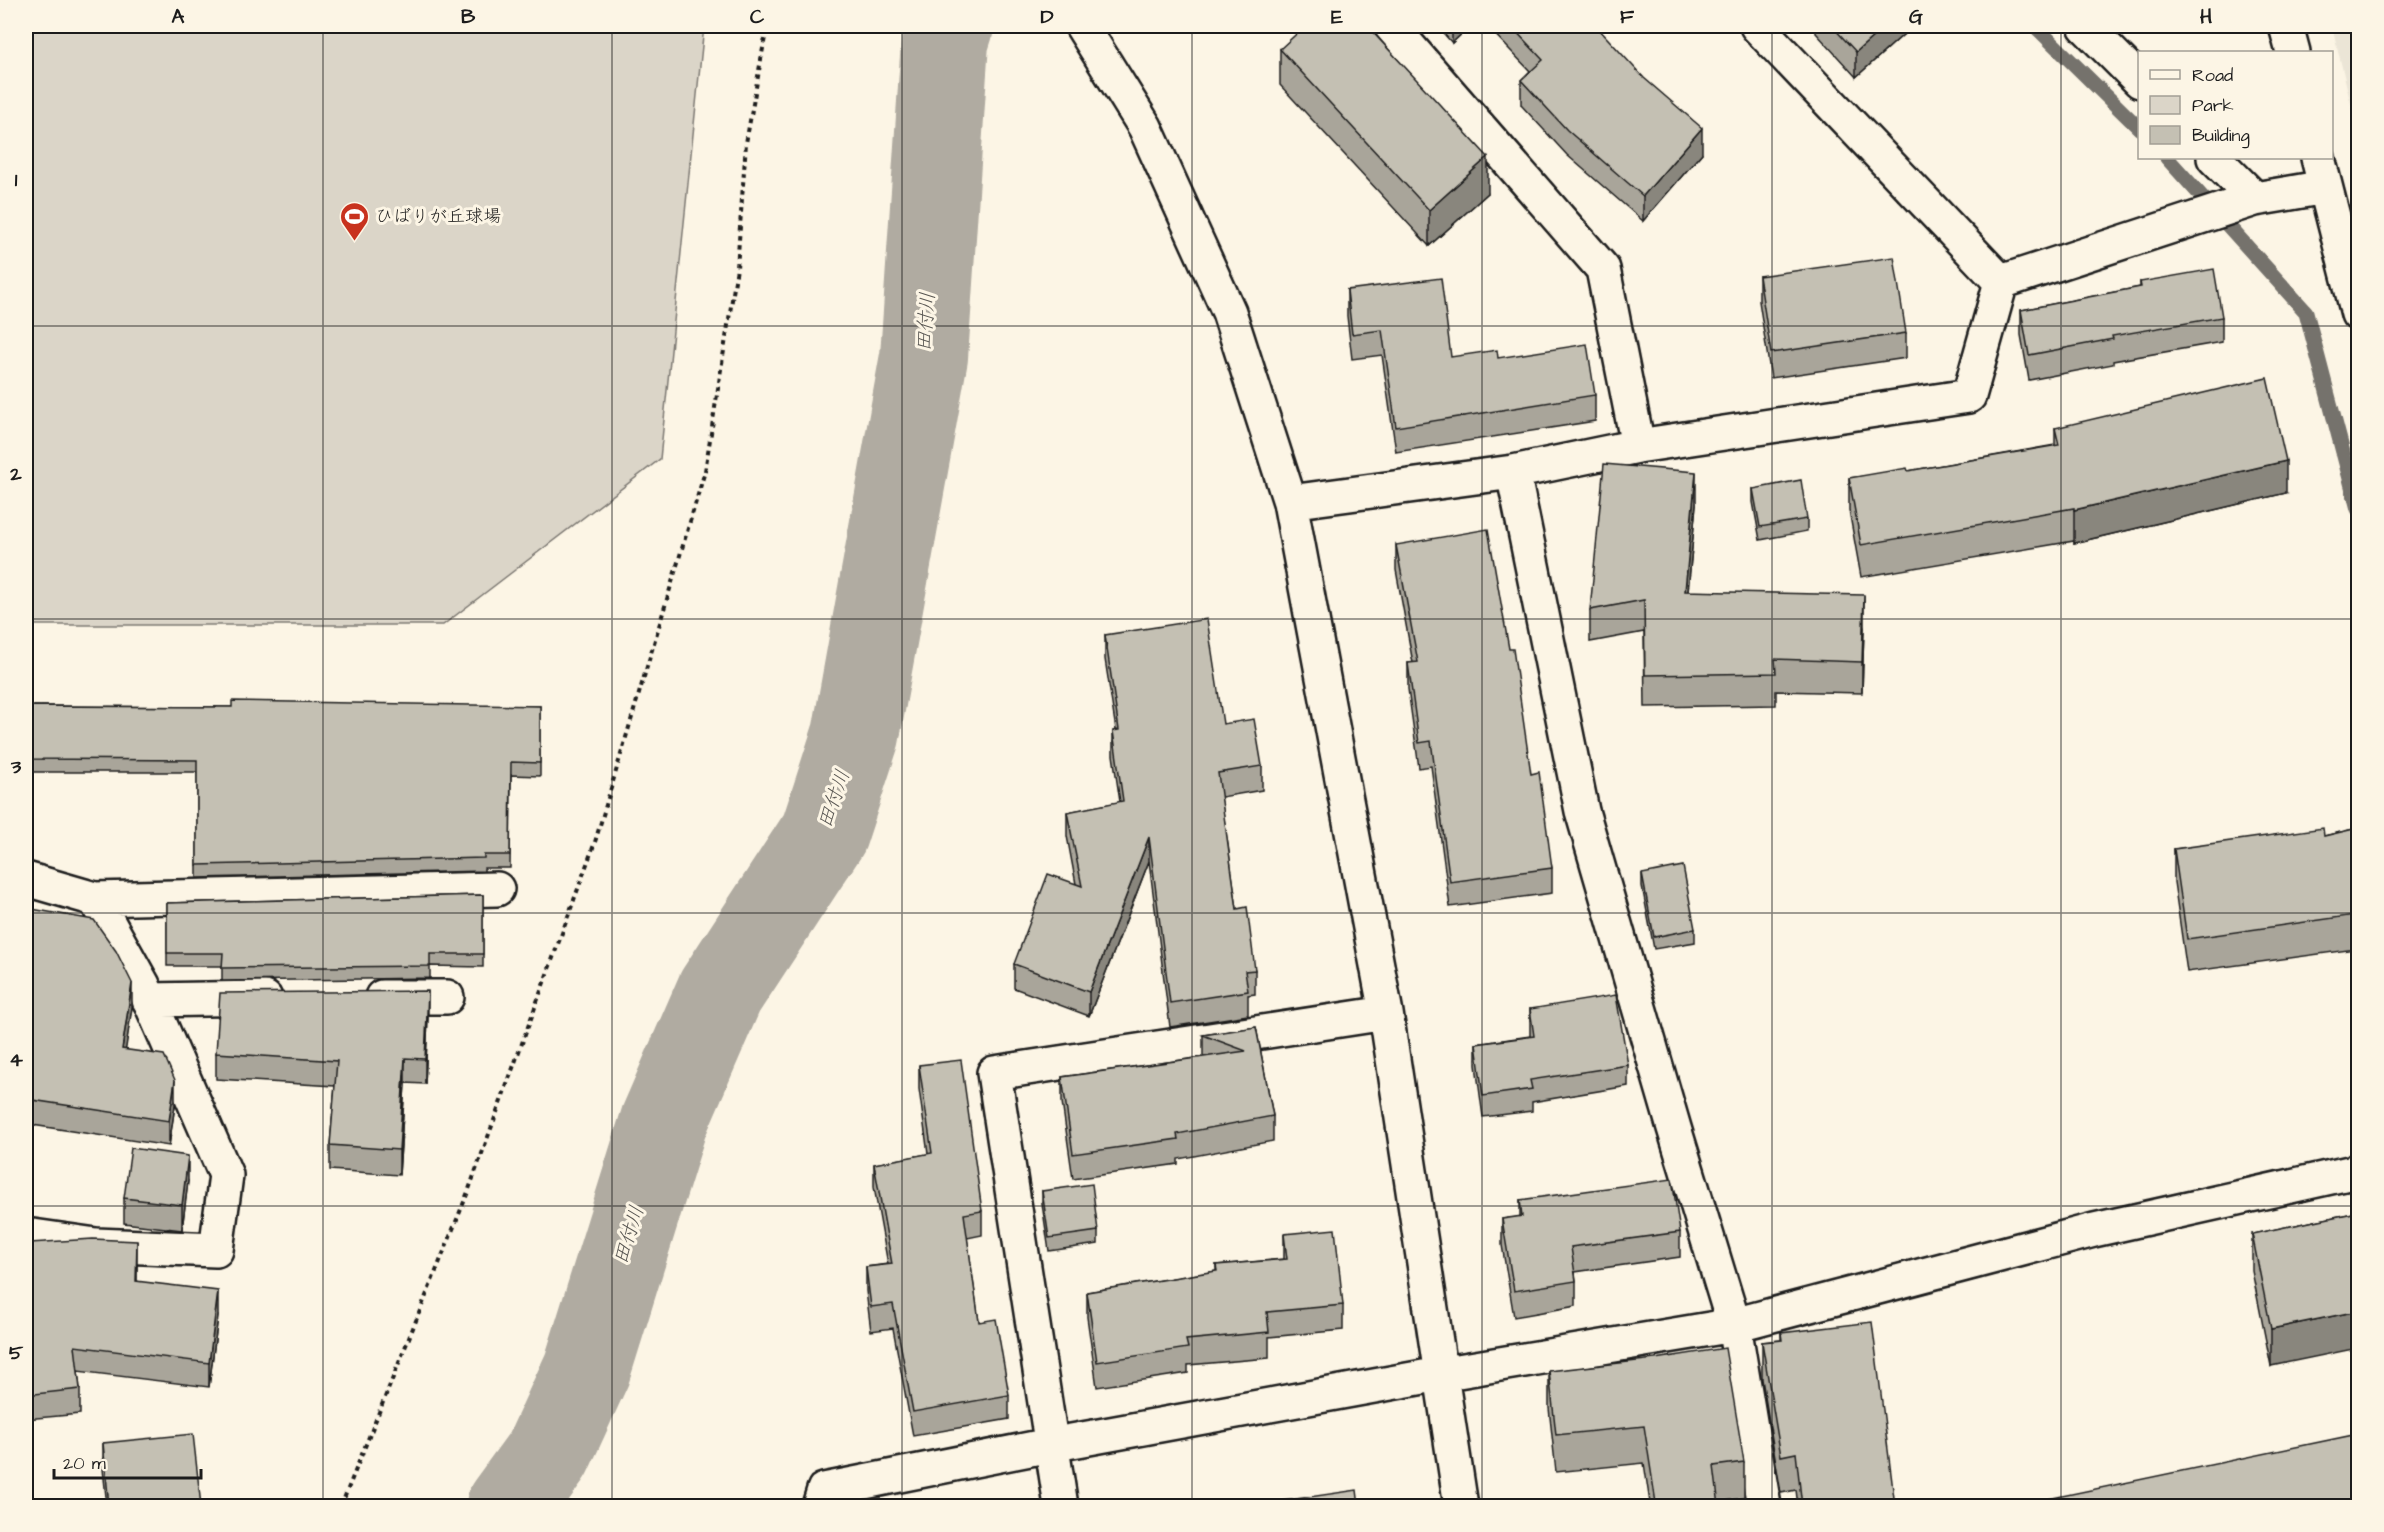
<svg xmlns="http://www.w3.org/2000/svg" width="2384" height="1532" font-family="'Architects Daughter','Klee One',sans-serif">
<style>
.built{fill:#ebe5d6}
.green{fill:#dbd5c8;stroke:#7c7872;stroke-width:1.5}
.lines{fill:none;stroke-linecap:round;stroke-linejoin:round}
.stream{stroke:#75726c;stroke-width:15}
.river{stroke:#b0aba1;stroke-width:88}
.minor-casing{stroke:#1c1c1c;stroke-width:38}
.path{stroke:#1c1c1c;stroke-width:4;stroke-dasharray:4.5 4.5;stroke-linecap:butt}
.minor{stroke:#fcf5e5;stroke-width:33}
.wall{fill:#a9a59a;stroke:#1c1c1c;stroke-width:1.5}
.shaded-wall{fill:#89867d;stroke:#1c1c1c;stroke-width:1.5}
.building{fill:#c4c0b3;stroke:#1c1c1c;stroke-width:1.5}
.grid{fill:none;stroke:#1c1c1c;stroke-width:1.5;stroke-opacity:0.55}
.labels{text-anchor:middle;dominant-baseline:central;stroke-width:6;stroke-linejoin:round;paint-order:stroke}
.poi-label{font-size:18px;fill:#1c1c1c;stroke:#fcf5e5;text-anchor:start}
.water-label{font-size:20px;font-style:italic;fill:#575551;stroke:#fcf5e5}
.neatline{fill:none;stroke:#1c1c1c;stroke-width:2}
.grid-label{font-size:20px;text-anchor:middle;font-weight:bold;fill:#1c1c1c}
</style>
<rect width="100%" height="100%" fill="#fcf5e5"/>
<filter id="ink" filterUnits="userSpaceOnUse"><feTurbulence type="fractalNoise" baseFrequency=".0167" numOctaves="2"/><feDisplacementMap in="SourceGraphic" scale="12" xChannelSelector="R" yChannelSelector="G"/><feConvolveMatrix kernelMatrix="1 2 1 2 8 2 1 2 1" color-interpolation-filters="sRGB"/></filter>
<g filter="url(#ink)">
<!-- built -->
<path class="built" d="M 2332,26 L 2358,26 L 2358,133 Z"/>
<!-- green -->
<path class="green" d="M 26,26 L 704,26 L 660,459 L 443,625 L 26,625 Z"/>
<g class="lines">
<!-- stream -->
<path class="stream" d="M 2035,26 L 2140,129
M 2167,158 L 2306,312 L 2358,509"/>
<!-- river -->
<path class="river" d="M 510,1506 L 548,1454 L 587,1369 L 664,1121 L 720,992 L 824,833 L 856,735 L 924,357 L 945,42 L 950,26"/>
<defs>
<path id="minor" d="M 1082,26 L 1145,127 L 1229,312 L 1290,502 L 1386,1013 L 1461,1506
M 1391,26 L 1603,269 L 1638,446
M 1757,26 L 2001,282
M 2085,26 L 2140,81
M 2286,26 L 2293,52
M 2214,158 L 2255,199
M 2318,158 L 2358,314
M 2001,282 L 2255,199 L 2325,187
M 1513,472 L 1582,811 L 1674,1128 L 1734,1325 L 1764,1506
M 1290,502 L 1513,472 L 1638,446 L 1969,396 L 2001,282
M 26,879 L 95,899 L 143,985 L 226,1175 L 216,1250 L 96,1245 L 26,1235
M 95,899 L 497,889
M 382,997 L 447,997
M 149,1000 L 265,998
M 819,1506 L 824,1490 L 1050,1445 L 1440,1374 L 1734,1325 L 2094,1230 L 2358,1171
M 1061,1506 L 994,1073 L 1386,1013"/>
</defs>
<!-- minor casing -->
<use href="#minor" class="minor-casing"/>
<!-- path -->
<path class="path" d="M 341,1506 L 468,1192 L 595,842 L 705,471 L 737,268 L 746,143 L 767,26"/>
<!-- minor -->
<use href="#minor" class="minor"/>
</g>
<!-- wall -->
<path class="wall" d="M 1437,26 L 1470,26 L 1452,43 Z
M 1487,26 L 1596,26 L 1702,153 L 1643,221 L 1567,155 L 1521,105 L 1521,80 L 1530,71 Z
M 1816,26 L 1913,26 L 1856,77 L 1816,33 Z
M 1280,49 L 1488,193 L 1429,246 L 1280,85 Z
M 1759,276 L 1906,333 L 1906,358 L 1771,378 L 1759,301 Z
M 2140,282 L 2222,317 L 2222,342 L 2113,361 L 2113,364 L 2029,380 L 2021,335 L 2021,310 L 2140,287 Z
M 1347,290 L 1451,357 L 1498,358 L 1595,395 L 1595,421 L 1396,452 L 1382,355 L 1352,359 L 1347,316 Z
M 2055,428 L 2286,493 L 2074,543 L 2074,541 L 1861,577 L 1849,510 L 1849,478 L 1908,471 L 2055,445 Z
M 1753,489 L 1807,519 L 1807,531 L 1760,540 L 1753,502 Z
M 1696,504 L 1688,591 L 1864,627 L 1862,693 L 1776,691 L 1776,705 L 1645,707 L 1644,632 L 1590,642 L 1590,610 Z
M 1396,545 L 1531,774 L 1552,868 L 1552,893 L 1450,907 L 1431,766 L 1419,768 L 1408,689 L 1408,663 L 1413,663 L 1396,570 Z
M 1105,635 L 1223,724 L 1262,766 L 1262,790 L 1221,797 L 1237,909 L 1255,970 L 1255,994 L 1248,995 L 1248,1015 L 1170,1027 L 1149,861 L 1089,1016 L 1014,988 L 1014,964 L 1076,884 L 1067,836 L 1067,812 L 1120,802 L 1113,755 L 1113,731 L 1116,730 L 1105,659 Z
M 26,706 L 232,707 L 540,706 L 540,776 L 511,775 L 510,868 L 484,868 L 484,871 L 197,878 L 197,772 L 26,772 Z
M 2358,828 L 2358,966 L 2355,949 L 2187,972 L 2174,882 L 2174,849 L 2324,836 Z
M 1642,874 L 1695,929 L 1695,942 L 1654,949 L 1642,886 Z
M 483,895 L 483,967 L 430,966 L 430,978 L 222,981 L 222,966 L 167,966 L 167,903 Z
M 26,908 L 132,1007 L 125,1050 L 175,1105 L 169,1146 L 26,1124 Z
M 1530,1009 L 1628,1065 L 1628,1086 L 1532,1102 L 1532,1111 L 1483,1117 L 1476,1065 L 1476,1044 L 1530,1036 Z
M 428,1016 L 425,1084 L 405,1083 L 399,1175 L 330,1170 L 330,1145 L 335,1086 L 216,1079 L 216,1053 Z
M 1256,1027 L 1273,1116 L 1273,1141 L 1178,1159 L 1178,1164 L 1073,1179 L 1062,1102 L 1062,1077 L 1203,1057 L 1203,1035 Z
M 919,1065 L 982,1211 L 982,1235 L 967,1238 L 979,1322 L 1009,1395 L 1009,1419 L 913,1436 L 893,1328 L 871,1331 L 866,1291 L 866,1267 L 888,1264 L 874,1187 L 874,1164 L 928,1154 L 919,1089 Z
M 188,1181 L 182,1230 L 124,1223 L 124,1198 Z
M 1042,1191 L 1098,1231 L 1098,1244 L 1049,1251 L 1042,1204 Z
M 1520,1200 L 1680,1232 L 1680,1257 L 1575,1272 L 1576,1281 L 1576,1306 L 1514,1317 L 1502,1245 L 1502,1219 L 1520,1217 Z
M 2358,1212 L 2271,1366 L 2252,1271 L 2252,1234 Z
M 26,1229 L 30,1243 L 137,1265 L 137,1281 L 218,1316 L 209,1387 L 78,1371 L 80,1389 L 80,1414 L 26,1419 Z
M 1284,1234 L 1343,1305 L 1343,1330 L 1269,1337 L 1269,1358 L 1188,1365 L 1188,1373 L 1097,1387 L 1087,1317 L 1087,1292 L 1216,1271 L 1216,1265 L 1284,1259 Z
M 1781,1333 L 1895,1506 L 1798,1506 L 1796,1490 L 1781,1493 L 1762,1379 L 1762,1342 L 1781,1340 Z
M 1549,1371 L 1744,1462 L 1744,1498 L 1719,1502 L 1650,1503 L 1644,1463 L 1556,1472 L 1549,1408 Z
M 103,1443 L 201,1506 L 107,1506 L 103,1469 Z"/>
<!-- shaded-wall -->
<path class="shaded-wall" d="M 1452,26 L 1470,26 L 1452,43 Z
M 1885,26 L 1913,26 L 1856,77 L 1856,52 Z
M 1702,128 L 1702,153 L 1643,221 L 1643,196 Z
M 1488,157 L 1488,193 L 1429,246 L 1429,210 Z
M 2286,461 L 2286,493 L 2074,543 L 2074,510 Z
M 1696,472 L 1696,504 L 1685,623 L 1685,591 Z
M 1864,595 L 1864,627 L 1862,693 L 1862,662 Z
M 1149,837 L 1149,861 L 1089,1016 L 1089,992 Z
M 132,983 L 132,1007 L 122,1074 L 122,1049 Z
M 428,991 L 428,1016 L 425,1084 L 425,1059 Z
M 405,1058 L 405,1083 L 399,1175 L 399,1150 Z
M 175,1080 L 175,1105 L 169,1146 L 169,1121 Z
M 188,1156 L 188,1181 L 182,1230 L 182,1205 Z
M 137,1241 L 137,1265 L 136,1305 L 136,1281 Z
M 218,1291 L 218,1316 L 209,1387 L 209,1363 Z
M 2358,1311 L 2358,1348 L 2271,1366 L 2271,1329 Z"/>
<!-- building -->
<path class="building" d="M 1305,26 L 1367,26 L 1488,157 L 1429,210 L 1280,49 Z
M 1511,26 L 1596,26 L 1644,78 L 1702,128 L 1643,196 L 1567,130 L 1521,80 L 1543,60 Z
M 1832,26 L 1885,26 L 1856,52 Z
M 1894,257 L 1906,333 L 1771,353 L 1759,276 Z
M 2214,269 L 2222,317 L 2112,336 L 2113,339 L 2029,355 L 2021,310 L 2141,287 L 2140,282 Z
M 1441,278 L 1451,357 L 1497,350 L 1498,358 L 1587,344 L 1595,395 L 1396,427 L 1382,330 L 1352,334 L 1347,290 Z
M 2267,378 L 2286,461 L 2074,510 L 2074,508 L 1861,545 L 1849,478 L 1907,468 L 1908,471 L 2059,445 L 2055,428 Z
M 1604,464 L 1696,472 L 1685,591 L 1864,595 L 1862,662 L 1775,659 L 1776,673 L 1645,675 L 1644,600 L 1590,610 Z
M 1801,480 L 1807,519 L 1760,527 L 1753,489 Z
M 1488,529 L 1509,649 L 1513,649 L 1531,774 L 1539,772 L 1552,868 L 1450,882 L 1431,741 L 1419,743 L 1408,663 L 1418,662 L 1396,545 Z
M 1207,619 L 1223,724 L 1254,719 L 1262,766 L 1218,773 L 1237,909 L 1247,907 L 1255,970 L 1245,971 L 1248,991 L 1170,1003 L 1149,837 L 1089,992 L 1014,964 L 1048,874 L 1082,886 L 1067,812 L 1123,801 L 1113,731 L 1119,730 L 1105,635 Z
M 232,701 L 540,706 L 540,763 L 511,762 L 510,855 L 484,855 L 484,858 L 197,865 L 197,760 L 26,759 L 26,706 L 232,707 Z
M 2323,828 L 2324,836 L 2358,828 L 2358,933 L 2355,915 L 2187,939 L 2174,849 Z
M 1683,866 L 1695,929 L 1654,937 L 1642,874 Z
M 483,895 L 483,954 L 430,954 L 430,966 L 222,968 L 223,953 L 167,953 L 167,903 Z
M 26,908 L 94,920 L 116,951 L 132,983 L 122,1049 L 164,1055 L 175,1080 L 169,1121 L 26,1099 Z
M 428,991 L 425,1059 L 405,1058 L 399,1150 L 330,1145 L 337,1061 L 216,1053 L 220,993 Z
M 1616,995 L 1628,1065 L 1530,1080 L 1532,1089 L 1483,1096 L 1476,1044 L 1534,1036 L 1530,1009 Z
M 1256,1027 L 1273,1116 L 1177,1134 L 1178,1139 L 1073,1154 L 1062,1077 L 1246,1051 L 1203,1035 Z
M 961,1060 L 982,1211 L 964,1214 L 979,1322 L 996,1319 L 1009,1395 L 913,1412 L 893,1304 L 871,1307 L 866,1267 L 892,1264 L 874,1164 L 932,1153 L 919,1065 Z
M 131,1148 L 188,1156 L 182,1205 L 124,1198 Z
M 1672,1179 L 1680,1232 L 1571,1247 L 1576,1281 L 1514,1291 L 1502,1219 L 1522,1216 L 1520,1200 Z
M 1092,1184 L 1098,1231 L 1049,1238 L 1042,1191 Z
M 2358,1212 L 2358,1311 L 2271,1329 L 2252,1234 Z
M 26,1229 L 29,1230 L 30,1243 L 93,1239 L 137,1241 L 136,1281 L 218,1291 L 209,1363 L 75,1346 L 80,1389 L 26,1395 Z
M 1335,1229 L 1343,1305 L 1267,1312 L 1269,1332 L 1186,1340 L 1188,1348 L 1097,1362 L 1087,1292 L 1217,1271 L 1216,1265 L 1287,1259 L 1284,1234 Z
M 1872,1322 L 1895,1506 L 1802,1506 L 1796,1453 L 1781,1456 L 1762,1342 L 1782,1340 L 1781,1333 Z
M 1725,1348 L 1744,1462 L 1714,1466 L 1719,1506 L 1626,1506 L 1656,1503 L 1644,1426 L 1556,1435 L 1549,1371 L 1655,1359 Z
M 193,1434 L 201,1506 L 109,1506 L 103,1443 Z
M 2358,1434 L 2358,1506 L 2014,1506 Z
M 1357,1490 L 1359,1506 L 1247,1506 Z"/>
</g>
<!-- grid -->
<path class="grid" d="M 323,26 L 323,1506M 612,26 L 612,1506M 902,26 L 902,1506M 1192,26 L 1192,1506M 1482,26 L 1482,1506M 1772,26 L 1772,1506M 2061,26 L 2061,1506M 26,326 L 2358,326M 26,619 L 2358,619M 26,913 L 2358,913M 26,1206 L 2358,1206"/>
<!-- icons -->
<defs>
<symbol id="stadium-pin" viewBox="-11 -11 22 30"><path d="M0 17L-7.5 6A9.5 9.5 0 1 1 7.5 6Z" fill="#c8321e" stroke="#fcf5e5"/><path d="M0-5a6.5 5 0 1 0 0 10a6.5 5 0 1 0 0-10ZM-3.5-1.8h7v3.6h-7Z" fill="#fff"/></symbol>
</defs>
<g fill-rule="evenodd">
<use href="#stadium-pin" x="338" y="200" width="33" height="45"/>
</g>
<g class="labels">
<!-- poi labels -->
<g class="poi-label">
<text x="375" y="216">ひばりが丘球場</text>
</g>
<!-- water labels -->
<g class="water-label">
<text transform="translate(926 322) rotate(-86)">田付川</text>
<text transform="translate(834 799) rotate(-71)">田付川</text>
<text transform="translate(629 1235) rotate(-73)">田付川</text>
</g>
</g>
<!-- margin -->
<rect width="2384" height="1532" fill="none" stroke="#fcf5e5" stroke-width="66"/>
<!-- legend -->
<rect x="2138" y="51" width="195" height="108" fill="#fcf5e5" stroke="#a29e95" stroke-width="1.5"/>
<rect x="2150" y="70" width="30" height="9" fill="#fcf5e5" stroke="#a29e95" stroke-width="1.5"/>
<text x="2192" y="81" font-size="18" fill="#1c1c1c">Road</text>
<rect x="2150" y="96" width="30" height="18" fill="#dbd5c8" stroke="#a29e95" stroke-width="1.5"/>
<text x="2192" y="111" font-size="18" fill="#1c1c1c">Park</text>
<rect x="2150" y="126" width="30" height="18" fill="#c4c0b3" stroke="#a29e95" stroke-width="1.5"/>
<text x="2192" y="141" font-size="18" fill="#1c1c1c">Building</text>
<!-- scale -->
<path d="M54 1469v9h147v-9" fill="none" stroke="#1c1c1c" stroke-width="3"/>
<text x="63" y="1469" font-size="18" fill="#1c1c1c" stroke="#fcf5e5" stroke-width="4.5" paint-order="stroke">20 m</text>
<rect x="33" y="33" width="2318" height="1466" class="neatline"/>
<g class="grid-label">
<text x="178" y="23">A</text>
<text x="468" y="23">B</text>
<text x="757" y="23">C</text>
<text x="1047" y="23">D</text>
<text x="1337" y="23">E</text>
<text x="1627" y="23">F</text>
<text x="1916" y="23">G</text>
<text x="2206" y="23">H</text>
<text x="16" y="186">1</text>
<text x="16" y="480">2</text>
<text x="16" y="773">3</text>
<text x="16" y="1066">4</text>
<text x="16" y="1359">5</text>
</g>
</svg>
